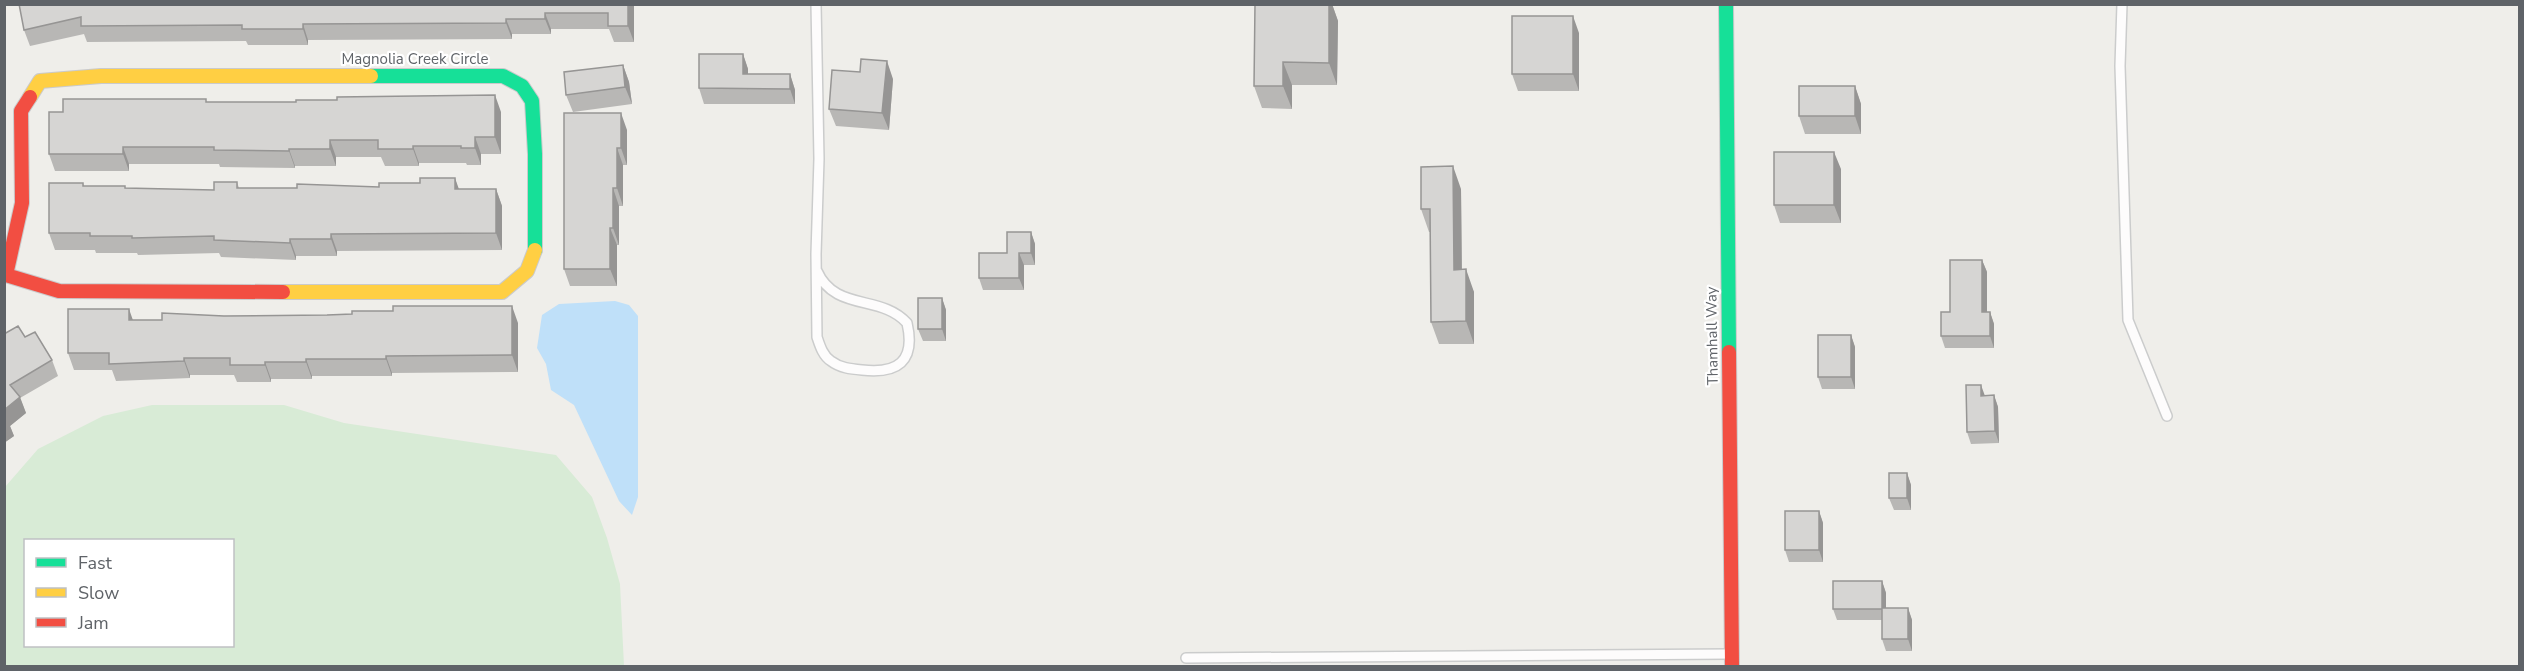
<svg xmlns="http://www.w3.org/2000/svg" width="2524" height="671" font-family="'Nunito Sans',sans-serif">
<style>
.green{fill:#d8ebd6;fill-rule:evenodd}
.water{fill:#bfe0f9}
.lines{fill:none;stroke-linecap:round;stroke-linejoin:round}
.lane-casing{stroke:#cbcccc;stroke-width:12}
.fast-casing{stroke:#cacacb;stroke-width:16}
.slow-casing{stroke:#cacacb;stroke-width:16}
.jam-casing{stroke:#cacacb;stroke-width:16}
.lane{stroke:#fdfcfc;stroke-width:9}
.fast{stroke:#16e098;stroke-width:14}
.slow{stroke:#ffcf43;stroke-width:14}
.jam{stroke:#f24e42;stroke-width:14}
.wall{fill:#b8b7b5}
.shaded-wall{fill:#969594}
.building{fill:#d6d5d3;stroke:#969594;stroke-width:1.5}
.labels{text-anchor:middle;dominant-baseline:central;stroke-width:4.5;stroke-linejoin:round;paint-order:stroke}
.street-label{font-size:15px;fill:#5f6368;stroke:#fff}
</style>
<rect width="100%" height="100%" fill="#efeeea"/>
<!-- green -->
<path class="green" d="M 152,405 L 284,405 L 344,423 L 556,455 L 592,497 L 607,538 L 620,584 L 624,666 L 5,666 L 5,487 L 38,449 L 103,416 ZM 26,540 L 232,540 L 232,646 L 26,646 Z"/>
<!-- water -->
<path class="water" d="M 615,301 L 629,305 L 638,316 L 638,497 L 632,515 L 619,501 L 574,405 L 551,390 L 546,364 L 537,348 L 542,315 L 559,304 Z"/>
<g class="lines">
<defs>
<path id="lane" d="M 816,4 L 819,159 L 816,254 L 817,337 C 820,346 823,356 831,361 C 840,368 851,369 862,370 C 897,374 916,362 907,323 C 881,294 835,312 817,271
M 2122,4 L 2120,66 L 2128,320 L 2167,416
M 1186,658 L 1730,654"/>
<path id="fast" d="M 1726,4 L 1729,352
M 371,76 L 503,76 L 522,86 L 532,101 L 535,154 L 535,250"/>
<path id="slow" d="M 101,76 L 371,76
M 30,97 L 40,81 L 101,76
M 283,292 L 502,292 L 527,271 L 535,250"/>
<path id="jam" d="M 30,97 L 21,111 L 22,203 L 6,275 L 59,291 L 283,292
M 1729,352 L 1732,666"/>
</defs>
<!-- lane casing -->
<use href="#lane" class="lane-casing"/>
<!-- fast casing -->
<use href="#fast" class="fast-casing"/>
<!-- slow casing -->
<use href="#slow" class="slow-casing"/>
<!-- jam casing -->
<use href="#jam" class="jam-casing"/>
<!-- lane -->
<use href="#lane" class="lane"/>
<!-- fast -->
<use href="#fast" class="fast"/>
<!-- slow -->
<use href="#slow" class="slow"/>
<!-- jam -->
<use href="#jam" class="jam"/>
</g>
<!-- wall -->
<path class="wall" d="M 19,4 L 634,4 L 634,42 L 614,42 L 609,29 L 551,29 L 551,34 L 512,34 L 512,39 L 308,40 L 308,45 L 248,45 L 246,41 L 87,42 L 84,34 L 30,46 L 24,30 Z
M 1255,4 L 1332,4 L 1338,21 L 1337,85 L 1292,85 L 1292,109 L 1262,108 L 1254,86 Z
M 1822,4 L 1855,4 L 1855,5 L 1822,5 Z
M 1579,33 L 1579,91 L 1518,91 L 1512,74 Z
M 743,54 L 748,69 L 748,74 L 790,74 L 795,90 L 795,104 L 704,104 L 699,88 Z
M 623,65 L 629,82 L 632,104 L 573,112 L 566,95 Z
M 893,79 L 889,130 L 836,126 L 829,109 Z
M 1855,86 L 1861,104 L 1861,134 L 1805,134 L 1799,116 Z
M 207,102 L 501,112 L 501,154 L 481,154 L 481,165 L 467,165 L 466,163 L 419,163 L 419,166 L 385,166 L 381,157 L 336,157 L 336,166 L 295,166 L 295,168 L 220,167 L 219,164 L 129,164 L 129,171 L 55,171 L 49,154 Z
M 564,113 L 627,130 L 627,165 L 623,165 L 623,206 L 619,206 L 619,245 L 617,245 L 617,286 L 570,286 L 564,269 Z
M 1841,169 L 1841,223 L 1780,223 L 1774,205 Z
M 455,178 L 458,189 L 496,189 L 502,206 L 502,250 L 337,251 L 337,256 L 296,256 L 296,260 L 221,257 L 219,253 L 138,255 L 137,253 L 96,253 L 95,250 L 55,250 L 49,233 L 83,183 L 84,186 L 125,186 L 125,188 L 214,190 L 237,182 L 239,188 L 297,188 L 379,187 L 420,183 Z
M 1461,189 L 1462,270 L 1474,292 L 1474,344 L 1439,344 L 1431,322 L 1430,232 L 1429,232 L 1421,209 Z
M 1031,232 L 1035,244 L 1035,265 L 1024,265 L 1024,290 L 983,290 L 979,278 Z
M 1982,260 L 1987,272 L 1987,312 L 1990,312 L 1994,324 L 1994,348 L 1945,348 L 1941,336 L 1950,312 Z
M 942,298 L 946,310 L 946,341 L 923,341 L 918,329 Z
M 224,316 L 518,323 L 518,372 L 392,373 L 392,376 L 312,376 L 312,379 L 271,379 L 271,382 L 237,382 L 234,375 L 190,375 L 190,378 L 116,381 L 112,370 L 74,370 L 68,353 L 133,320 L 162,320 Z
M 4,334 L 25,337 L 52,360 L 58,376 L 20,398 L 26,413 L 10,426 L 14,436 L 4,443 Z
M 1851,335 L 1855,347 L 1855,389 L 1822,389 L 1818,377 Z
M 1994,395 L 1998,407 L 1999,443 L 1971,444 L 1967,432 L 1985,396 Z
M 1907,473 L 1911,485 L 1911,510 L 1894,510 L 1889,498 Z
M 1819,511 L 1823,523 L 1823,562 L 1789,562 L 1785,550 Z
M 1882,581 L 1886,593 L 1886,608 L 1908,608 L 1912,620 L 1912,651 L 1886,651 L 1882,639 L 1882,620 L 1837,620 L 1833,609 Z"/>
<!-- shaded-wall -->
<path class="shaded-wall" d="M 628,4 L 634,4 L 634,42 L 628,26 Z
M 1329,4 L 1332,4 L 1338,21 L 1337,85 L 1329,63 Z
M 545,13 L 551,29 L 551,34 L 545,19 Z
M 1573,16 L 1579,33 L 1579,91 L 1573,74 Z
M 506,19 L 512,34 L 512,39 L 506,23 Z
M 303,24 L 308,40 L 308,45 L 303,29 Z
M 743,54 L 748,69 L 748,90 L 743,74 Z
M 887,61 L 893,79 L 889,130 L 882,113 Z
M 1283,62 L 1292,85 L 1292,109 L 1283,86 Z
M 623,65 L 629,82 L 632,104 L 625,87 Z
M 790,74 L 795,90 L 795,104 L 790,89 Z
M 1855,86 L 1861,104 L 1861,134 L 1855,116 Z
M 495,95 L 501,112 L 501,154 L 495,137 Z
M 621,113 L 627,130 L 627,165 L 621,148 Z
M 475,137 L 481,154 L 481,165 L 475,148 Z
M 330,140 L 336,157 L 336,166 L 330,149 Z
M 413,146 L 419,163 L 419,166 L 413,149 Z
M 123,147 L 129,164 L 129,171 L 123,154 Z
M 617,148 L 623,165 L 623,206 L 617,188 Z
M 289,149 L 295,166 L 295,168 L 289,151 Z
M 1834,152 L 1841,169 L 1841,223 L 1834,205 Z
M 1453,166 L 1461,189 L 1462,292 L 1454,270 Z
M 455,178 L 461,195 L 455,189 Z
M 613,188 L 619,206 L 619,245 L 613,228 Z
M 496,189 L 502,206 L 502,250 L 496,233 Z
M 610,228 L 617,245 L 617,286 L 610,269 Z
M 1031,232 L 1035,244 L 1035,265 L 1031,253 Z
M 331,234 L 337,251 L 337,256 L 331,239 Z
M 290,239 L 296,256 L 296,260 L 290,243 Z
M 1019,253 L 1024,265 L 1024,290 L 1019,278 Z
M 1982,260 L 1987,272 L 1987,324 L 1982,312 Z
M 1466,269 L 1474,292 L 1474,344 L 1466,321 Z
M 942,298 L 946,310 L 946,341 L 942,329 Z
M 512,306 L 518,323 L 518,372 L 512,355 Z
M 129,309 L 135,326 L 129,320 Z
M 1990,312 L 1994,324 L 1994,348 L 1990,336 Z
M 1851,335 L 1855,347 L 1855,389 L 1851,377 Z
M 386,356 L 392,373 L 392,376 L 386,359 Z
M 184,358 L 190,375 L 190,378 L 184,361 Z
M 306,359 L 312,376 L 312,379 L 306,362 Z
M 265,362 L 271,379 L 271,382 L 265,365 Z
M 1981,385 L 1985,396 L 1981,396 Z
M 1994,395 L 1998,407 L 1999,443 L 1995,431 Z
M 20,397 L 26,413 L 10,426 L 14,436 L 4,443 L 4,410 Z
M 1907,473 L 1911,485 L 1911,510 L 1907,498 Z
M 1819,511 L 1823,523 L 1823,562 L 1819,550 Z
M 1882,581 L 1886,593 L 1886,620 L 1882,608 Z
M 1908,608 L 1912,620 L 1912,651 L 1908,639 Z"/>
<!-- building -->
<path class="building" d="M 19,4 L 628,4 L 628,26 L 608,26 L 608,13 L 545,13 L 545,19 L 506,19 L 506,23 L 303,24 L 303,29 L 242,29 L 242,25 L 81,26 L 81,17 L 24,30 Z
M 1255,4 L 1329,4 L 1329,63 L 1283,62 L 1283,86 L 1254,86 Z
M 1512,16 L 1573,16 L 1573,74 L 1512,74 Z
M 699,54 L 743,54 L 743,74 L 790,74 L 790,89 L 699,88 Z
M 861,59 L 887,61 L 882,113 L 829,109 L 832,70 L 860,72 Z
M 623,65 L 625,87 L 566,95 L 564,72 Z
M 1799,86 L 1855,86 L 1855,116 L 1799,116 Z
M 495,95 L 495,137 L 475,137 L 475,148 L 461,148 L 461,146 L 413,146 L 413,149 L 378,149 L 378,140 L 330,140 L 330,149 L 289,149 L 289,151 L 214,150 L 214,147 L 123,147 L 123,154 L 49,154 L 49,112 L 63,112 L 63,99 L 206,99 L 206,102 L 296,102 L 296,100 L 337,100 L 337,97 Z
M 564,113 L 621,113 L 621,148 L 617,148 L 617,188 L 613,188 L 613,228 L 610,228 L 610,269 L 564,269 Z
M 1774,152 L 1834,152 L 1834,205 L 1774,205 Z
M 1453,166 L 1454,270 L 1466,269 L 1466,321 L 1431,322 L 1430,209 L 1421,209 L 1421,167 Z
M 420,178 L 455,178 L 455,189 L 496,189 L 496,233 L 331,234 L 331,239 L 290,239 L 290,243 L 214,240 L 214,236 L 132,238 L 132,236 L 90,236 L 90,233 L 49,233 L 49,183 L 83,183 L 83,186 L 125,186 L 125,188 L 214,190 L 214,182 L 237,182 L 237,188 L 297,188 L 297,184 L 379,187 L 379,183 L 420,183 Z
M 1007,232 L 1031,232 L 1031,253 L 1019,253 L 1019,278 L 979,278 L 979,253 L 1007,253 Z
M 1950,260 L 1982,260 L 1982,312 L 1990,312 L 1990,336 L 1941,336 L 1941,312 L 1950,312 Z
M 918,298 L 942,298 L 942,329 L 918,329 Z
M 393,306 L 512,306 L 512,355 L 386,356 L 386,359 L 306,359 L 306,362 L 265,362 L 265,365 L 230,365 L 230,358 L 184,358 L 184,361 L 109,364 L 109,353 L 68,353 L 68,309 L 129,309 L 129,320 L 162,320 L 162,313 L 224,316 L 327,315 L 352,314 L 352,311 L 393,311 Z
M 18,326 L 25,337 L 35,332 L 52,360 L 10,385 L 20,397 L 4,410 L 4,334 Z
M 1818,335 L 1851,335 L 1851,377 L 1818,377 Z
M 1966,385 L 1981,385 L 1981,396 L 1994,395 L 1995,431 L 1967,432 Z
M 1889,473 L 1907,473 L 1907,498 L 1889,498 Z
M 1785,511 L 1819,511 L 1819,550 L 1785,550 Z
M 1833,581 L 1882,581 L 1882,608 L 1908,608 L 1908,639 L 1882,639 L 1882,609 L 1833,609 Z"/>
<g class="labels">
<!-- street labels -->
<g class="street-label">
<text x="415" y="59">Magnolia Creek Circle</text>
<text transform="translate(1712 336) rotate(-91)">Thamhall Way</text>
</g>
</g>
<!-- border -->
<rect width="2524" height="671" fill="none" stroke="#5f6368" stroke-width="12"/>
<!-- legend -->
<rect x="24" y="539" width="210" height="108" fill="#ffffff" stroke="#bfc1c3" stroke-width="1.5"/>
<rect x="36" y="558" width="30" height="9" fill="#16e098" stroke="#bfc1c3" stroke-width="1.5"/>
<text x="78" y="569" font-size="18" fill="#5f6368">Fast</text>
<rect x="36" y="588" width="30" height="9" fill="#ffcf43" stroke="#bfc1c3" stroke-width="1.5"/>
<text x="78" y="599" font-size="18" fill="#5f6368">Slow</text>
<rect x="36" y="618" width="30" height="9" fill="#f24e42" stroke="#bfc1c3" stroke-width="1.5"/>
<text x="78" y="629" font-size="18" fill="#5f6368">Jam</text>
</svg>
